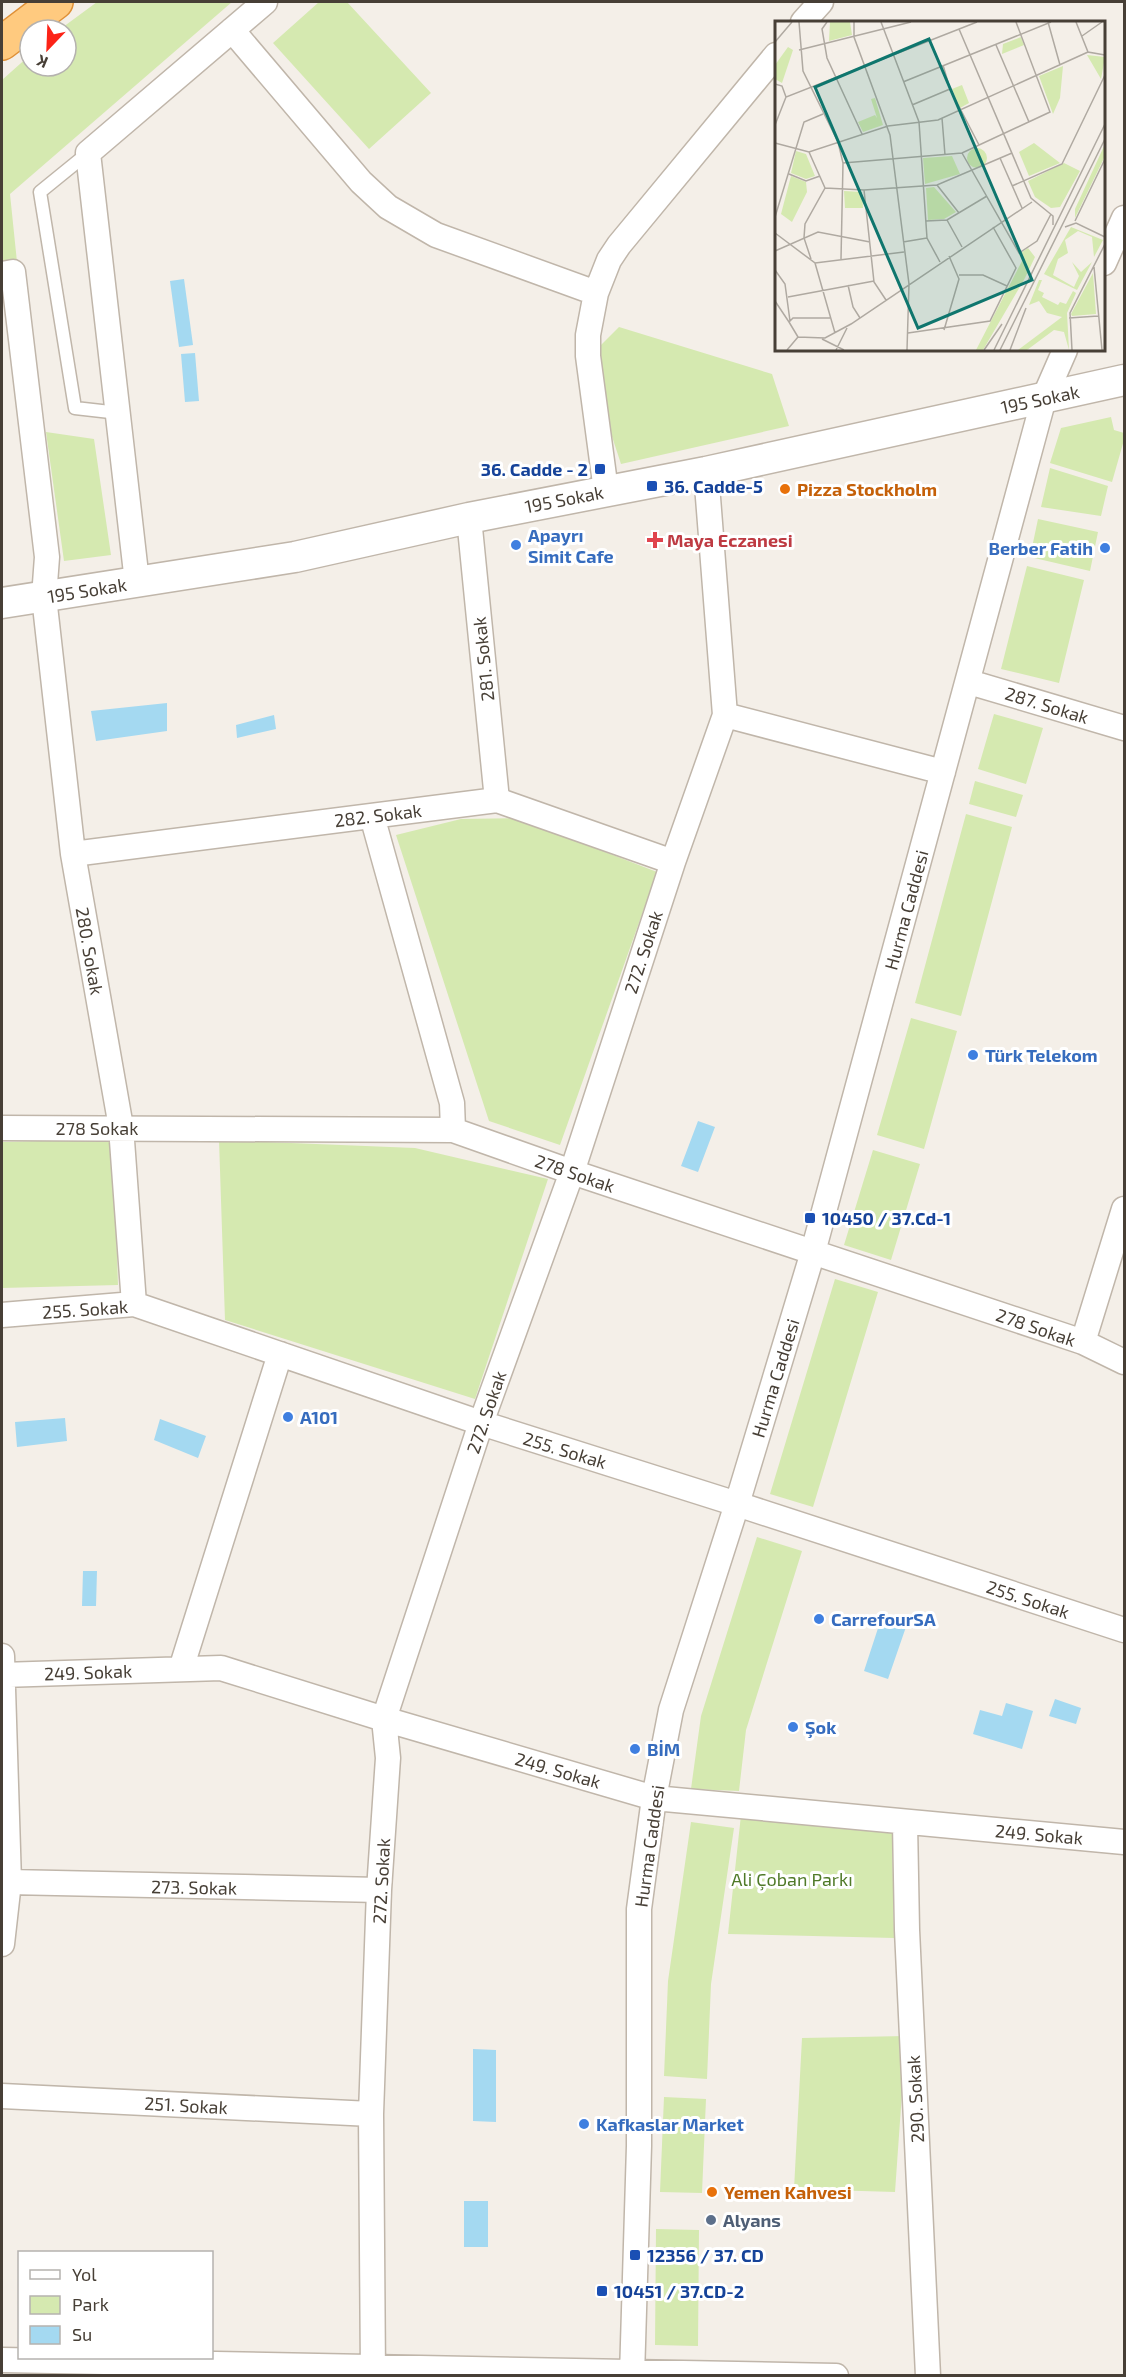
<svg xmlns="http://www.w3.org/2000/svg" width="1126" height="2377" font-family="'Exo 2',sans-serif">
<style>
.green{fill:#d5e9b0}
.water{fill:#a4d9f1}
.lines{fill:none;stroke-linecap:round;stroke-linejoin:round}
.service-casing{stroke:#c0b6aa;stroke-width:15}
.minor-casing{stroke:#c0b6aa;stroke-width:27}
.tertiary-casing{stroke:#c0b6aa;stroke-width:33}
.trunk-casing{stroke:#df9037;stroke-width:36}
.service{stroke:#fff;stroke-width:12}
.minor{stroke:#fff;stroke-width:24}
.tertiary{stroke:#fff;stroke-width:30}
.trunk{stroke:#ffca7f;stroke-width:33}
.transit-dot{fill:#1a4fb4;stroke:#fff;stroke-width:2}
.food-dot{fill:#e8710a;stroke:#fff;stroke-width:2}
.health-dot{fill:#e0444e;stroke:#fff;stroke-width:2}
.shop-dot{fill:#3f7fe0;stroke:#fff;stroke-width:2}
.service-dot{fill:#5c6f8a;stroke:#fff;stroke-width:2}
.labels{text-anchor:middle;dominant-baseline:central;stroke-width:6;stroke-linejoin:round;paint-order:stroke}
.street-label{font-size:18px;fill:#473f36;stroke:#fff}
.transit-label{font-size:18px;font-weight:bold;fill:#164399;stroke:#fff;text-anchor:start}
.food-label{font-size:18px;font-weight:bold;fill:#c56008;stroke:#fff;text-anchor:start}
.shop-label{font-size:18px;font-weight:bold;fill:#366cbe;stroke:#fff;text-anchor:start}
.health-label{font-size:18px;font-weight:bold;fill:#be3a42;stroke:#fff;text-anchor:start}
.park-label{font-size:18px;fill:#507a29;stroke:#fff}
.service-label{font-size:18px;font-weight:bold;fill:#4e5e75;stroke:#fff;text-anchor:start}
.inset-road{fill:none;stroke:#afa9a1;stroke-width:1.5}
.view{fill:#0f766e;fill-opacity:0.15;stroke:#0f766e;stroke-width:3}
.inset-edge{fill:none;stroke:#473f36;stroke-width:3}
</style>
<rect width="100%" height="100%" fill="#f4efe8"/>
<!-- green -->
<path class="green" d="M 97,2 L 232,2 L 10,194 L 17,262 L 2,264 L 2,80 L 30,55 L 30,66 L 66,66 L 66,30 L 59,30 Z
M 319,2 L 347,2 L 431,93 L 369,149 L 273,43 Z
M 619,327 L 772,374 L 789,426 L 621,464 L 604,412 L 600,346 Z
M 1111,417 L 1114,430 L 1124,433 L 1124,440 L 1112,482 L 1050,463 L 1061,428 Z
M 46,432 L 94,439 L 111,555 L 64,561 Z
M 1050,468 L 1108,486 L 1101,516 L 1041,507 Z
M 1038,519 L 1098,532 L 1090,571 L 1030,557 Z
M 1027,566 L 1084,580 L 1059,683 L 1001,669 Z
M 994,714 L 1043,728 L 1026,784 L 978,769 Z
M 975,781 L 1023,795 L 1016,817 L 969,804 Z
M 966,814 L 1012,827 L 961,1016 L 915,1003 Z
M 517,818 L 657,872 L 560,1145 L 489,1121 L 396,835 L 461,819 Z
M 911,1018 L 957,1031 L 924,1149 L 877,1135 Z
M 113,1139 L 118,1285 L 2,1288 L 2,1142 Z
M 219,1140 L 415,1148 L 548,1179 L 475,1399 L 225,1320 Z
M 873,1150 L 920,1164 L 891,1260 L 844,1245 Z
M 835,1279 L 878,1292 L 813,1507 L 770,1494 Z
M 757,1537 L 802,1551 L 746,1730 L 739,1791 L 691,1789 L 701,1716 Z
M 741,1815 L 892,1832 L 894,1938 L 728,1934 Z
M 691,1822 L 734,1828 L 711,1984 L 707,2079 L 664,2076 L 668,1981 Z
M 906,2036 L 895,2192 L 794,2189 L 802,2038 Z
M 664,2097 L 706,2099 L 702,2193 L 660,2192 Z
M 656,2229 L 699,2230 L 698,2346 L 655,2345 Z"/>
<!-- water -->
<path class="water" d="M 184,279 L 193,345 L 179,347 L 170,281 Z
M 195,353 L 199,401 L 185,402 L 181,354 Z
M 167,703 L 167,731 L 96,741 L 91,711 Z
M 274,715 L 276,729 L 237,738 L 236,725 Z
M 698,1121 L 715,1127 L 698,1172 L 681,1166 Z
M 65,1418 L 67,1441 L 17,1447 L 15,1422 Z
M 160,1419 L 206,1436 L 198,1458 L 154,1440 Z
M 83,1571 L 97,1571 L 96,1606 L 82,1606 Z
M 882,1616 L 907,1624 L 888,1679 L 864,1671 Z
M 1055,1699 L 1081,1708 L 1076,1724 L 1049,1716 Z
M 1006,1703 L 1033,1711 L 1022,1749 L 973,1734 L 980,1710 L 1002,1716 Z
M 473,2049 L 496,2050 L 496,2122 L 473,2121 Z
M 464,2201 L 488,2201 L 488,2247 L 464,2247 Z"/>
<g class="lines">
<defs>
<path id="service" d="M 88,153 L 40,192 L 75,408 L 119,413"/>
<path id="minor" d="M 803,22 L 821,2
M 232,30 L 361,182 L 388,207 L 436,235 L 596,293
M 1104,263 L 1124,218
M 2,274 L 13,272 L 47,557 L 44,597 L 73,854 L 121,1127 L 134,1304
M 606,491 L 588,356 L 588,335 L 596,293 L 609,260 L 619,245 L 776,55
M 469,518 L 497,800
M 137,582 L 88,153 L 265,2
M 969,682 L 1124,728
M 725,715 L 943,772
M 372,816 L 452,1103 L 453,1130
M 73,854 L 497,800 L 673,862
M 2,1128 L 453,1130 L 572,1172 L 1083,1342 L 1124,1362
M 2,1315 L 134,1304 L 481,1423 L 737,1504 L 1124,1630
M 1083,1342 L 1124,1209
M 2,1656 L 9,1882 L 2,1944
M 181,1669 L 280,1354
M 2,1675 L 221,1668 L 384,1719 L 654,1798 L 1124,1842
M 905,1823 L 907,1930 L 928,2376
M 9,1882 L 379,1890
M 2,2096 L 371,2114
M 2,2360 L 836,2376
M 373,2376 L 371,2114 L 379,1890 L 388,1758 L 384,1719 L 481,1423 L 572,1172 L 673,862 L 725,715 L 706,472
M 632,2376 L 639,2146 L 639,1909 L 654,1798 L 671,1710 L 737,1504 L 813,1252 L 1044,398 L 1065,350"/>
<path id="tertiary" d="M 2,603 L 295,557 L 469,518 L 706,472 L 1124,380"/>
<path id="trunk" d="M 2,43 L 56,2"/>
</defs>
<!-- service casing -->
<use href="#service" class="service-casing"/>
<!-- minor casing -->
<use href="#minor" class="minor-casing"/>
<!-- tertiary casing -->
<use href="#tertiary" class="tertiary-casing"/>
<!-- trunk casing -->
<use href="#trunk" class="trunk-casing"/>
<!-- service -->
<use href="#service" class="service"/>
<!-- minor -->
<use href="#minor" class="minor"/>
<!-- tertiary -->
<use href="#tertiary" class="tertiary"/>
<!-- trunk -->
<use href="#trunk" class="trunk"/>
</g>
<!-- markers -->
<g class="transit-dot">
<rect x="594" y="463" width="12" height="12" rx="3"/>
<rect x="646" y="480" width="12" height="12" rx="3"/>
<rect x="804" y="1212" width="12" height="12" rx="3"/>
<rect x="629" y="2249" width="12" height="12" rx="3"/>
<rect x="596" y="2285" width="12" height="12" rx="3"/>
</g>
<g class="food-dot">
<circle cx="785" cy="489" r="6"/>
<circle cx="712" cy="2192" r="6"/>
</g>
<path class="health-dot" d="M652 531h6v6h6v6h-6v6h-6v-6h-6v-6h6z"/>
<g class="shop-dot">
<circle cx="516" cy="545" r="6"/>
<circle cx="1105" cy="548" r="6"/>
<circle cx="973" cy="1055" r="6"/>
<circle cx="288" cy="1417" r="6"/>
<circle cx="819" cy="1619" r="6"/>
<circle cx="793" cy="1727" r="6"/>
<circle cx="635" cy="1749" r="6"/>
<circle cx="584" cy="2124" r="6"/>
</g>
<circle class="service-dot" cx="711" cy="2220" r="6"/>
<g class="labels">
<!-- street labels -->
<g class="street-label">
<text transform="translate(1040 399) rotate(-12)">195 Sokak</text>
<text transform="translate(564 499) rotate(-11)">195 Sokak</text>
<text transform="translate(87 590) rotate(-9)">195 Sokak</text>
<text transform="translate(483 659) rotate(-96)">281. Sokak</text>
<text transform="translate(1047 705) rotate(17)">287. Sokak</text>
<text transform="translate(378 815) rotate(-7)">282. Sokak</text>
<text transform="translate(906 910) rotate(-75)">Hurma Caddesi</text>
<text transform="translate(90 951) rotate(80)">280. Sokak</text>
<text transform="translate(643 952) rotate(-72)">272. Sokak</text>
<text x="97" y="1128">278 Sokak</text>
<text transform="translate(575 1173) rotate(19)">278 Sokak</text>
<text transform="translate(85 1309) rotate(-4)">255. Sokak</text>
<text transform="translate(1036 1327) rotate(19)">278 Sokak</text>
<text transform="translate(775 1378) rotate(-73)">Hurma Caddesi</text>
<text transform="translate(486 1412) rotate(-71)">272. Sokak</text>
<text transform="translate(565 1450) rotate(17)">255. Sokak</text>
<text transform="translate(1028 1599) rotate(18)">255. Sokak</text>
<text transform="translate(88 1672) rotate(-2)">249. Sokak</text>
<text transform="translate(558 1770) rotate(16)">249. Sokak</text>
<text transform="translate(1039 1834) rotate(5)">249. Sokak</text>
<text transform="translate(649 1846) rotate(-82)">Hurma Caddesi</text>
<text transform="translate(381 1881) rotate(-87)">272. Sokak</text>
<text transform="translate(194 1887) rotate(1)">273. Sokak</text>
<text transform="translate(915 2099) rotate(-93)">290. Sokak</text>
<text transform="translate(186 2105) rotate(3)">251. Sokak</text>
</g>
<!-- transit labels -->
<g class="transit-label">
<text x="588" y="469" text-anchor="end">36. Cadde - 2</text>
<text x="664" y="486">36. Cadde-5</text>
<text x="822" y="1218">10450 / 37.Cd-1</text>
<text x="647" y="2255">12356 / 37. CD</text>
<text x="614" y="2291">10451 / 37.CD-2</text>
</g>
<!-- food labels -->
<g class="food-label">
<text x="797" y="489">Pizza Stockholm</text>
<text x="724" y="2192">Yemen Kahvesi</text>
</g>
<!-- shop labels -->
<g class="shop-label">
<text x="528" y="535">Apayrı<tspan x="528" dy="21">Simit Cafe</tspan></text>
<text x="1093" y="548" text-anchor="end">Berber Fatih</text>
<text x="985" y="1055">Türk Telekom</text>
<text x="300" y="1417">A101</text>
<text x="831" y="1619">CarrefourSA</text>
<text x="805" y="1727">Şok</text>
<text x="647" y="1749">BİM</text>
<text x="596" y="2124">Kafkaslar Market</text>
</g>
<!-- health labels -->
<g class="health-label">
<text x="667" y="540">Maya Eczanesi</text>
</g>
<!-- park labels -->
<g class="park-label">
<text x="792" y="1879">Ali Çoban Parkı</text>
</g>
<!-- service labels -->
<g class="service-label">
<text x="723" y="2220">Alyans</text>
</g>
</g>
<!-- overview -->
<g transform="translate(775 21)">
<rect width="330" height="330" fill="#f4efe8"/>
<path d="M 55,1 L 75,1 L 77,14 L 54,20 ZM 246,16 L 249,24 L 227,33 L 228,23 ZM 13,26 L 18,29 L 7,62 L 0,58 L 0,44 ZM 312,34 L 330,36 L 326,58 ZM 288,45 L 285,77 L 278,93 L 264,55 ZM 187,64 L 194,82 L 185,87 L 177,68 ZM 100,77 L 108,104 L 88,111 L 83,101 L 100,94 L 102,97 L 96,78 ZM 259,122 L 285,142 L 254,155 L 244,131 ZM 330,123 L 330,135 L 300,197 L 300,188 ZM192 137a10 10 0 1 1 20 0a10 10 0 1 1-20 0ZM 21,130 L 31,133 L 40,155 L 31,158 L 16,152 ZM 177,135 L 185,153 L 150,163 L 148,137 ZM 289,142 L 305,150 L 285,186 L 276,187 L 260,176 L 253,160 ZM 16,155 L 31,161 L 32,171 L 17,201 L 6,193 ZM 159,166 L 181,191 L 169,198 L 153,199 L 151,167 ZM 69,170 L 87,171 L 88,187 L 70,187 ZM 296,206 L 328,219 L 319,236 L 317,216 L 303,210 L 290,219 L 293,232 L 283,238 L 278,254 L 299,266 L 304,255 L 297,241 L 306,251 L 317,241 L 302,269 L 269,253 ZM 253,227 L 260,236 L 250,257 L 208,329 L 201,329 L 247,240 L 244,233 ZM 318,252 L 321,293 L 297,295 L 296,293 ZM 264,259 L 267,259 L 263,269 L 269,272 L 267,276 L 283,284 L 285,281 L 291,283 L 298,270 L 301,272 L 292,292 L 294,329 L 289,311 L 279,309 L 252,329 L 243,329 L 287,296 L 272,292 L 264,280 L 254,284 Z" fill="#d5e9b0"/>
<path class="inset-road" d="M 24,1 L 28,50 L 63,121 L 68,142 L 66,238M 52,1 L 47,8 L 52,37 L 87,113M 79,1 L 79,16 L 115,114 L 134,263 L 132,329M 106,1 L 144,101 L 152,217 L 165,241M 273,1 L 285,44M 301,1 L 313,31 L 330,34M 184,8 L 256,177 L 278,195 L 278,204M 307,15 L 327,1M 0,21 L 17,1M 221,24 L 254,101M 24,29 L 136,1M 168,44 L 175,68 L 204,124M 128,61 L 276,1M 0,63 L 7,65 L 11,76M 137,84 L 175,68M 167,97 L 170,134M 0,104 L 11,76 L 202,1M 0,122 L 34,131 L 113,105 L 163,99 L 313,31M 34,131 L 50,167 L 30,203 L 29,217 L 36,238M 187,132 L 244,232 L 262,220 L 276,193M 225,137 L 247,187M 68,142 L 187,132 L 275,91 L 241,1M 14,153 L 31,160 L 45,155M 162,164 L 184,192M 237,165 L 287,143 L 330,54M 50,167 L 89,169 L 162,164 L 237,132M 89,169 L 99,261 L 111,279M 0,196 L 29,101 L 48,93M 172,199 L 187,226M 151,200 L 172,199 L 212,175M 300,200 L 330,138M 290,206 L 301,202 L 330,216M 0,212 L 40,242 L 60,312M 128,221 L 152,217M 0,230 L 43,211 L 95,221M 40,242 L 129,231M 319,246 L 327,329M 0,249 L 10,263 L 15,300M 184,254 L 208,254 L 232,265M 73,264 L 78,286 L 85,297M 13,276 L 99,260M 0,280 L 14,301M 294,297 L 323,295M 169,309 L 184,258 L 174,235M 133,312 L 215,300 L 241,247 L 218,206M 23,316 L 14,301 L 18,297 L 55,297M 47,318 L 69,329M 12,329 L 23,316 L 50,317 L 76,303 L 257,181M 61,329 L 72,307M 209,329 L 227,303M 219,329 L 330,103M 225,329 L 330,118M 235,329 L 251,287M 297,329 L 295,292 L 330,223"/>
<path class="view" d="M 154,18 L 257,259 L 143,307 L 40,66 Z"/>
<rect width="330" height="330" class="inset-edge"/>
</g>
<!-- border -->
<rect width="1126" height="2377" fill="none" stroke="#473f36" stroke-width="6"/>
<!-- legend -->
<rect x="18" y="2251" width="195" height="108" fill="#ffffff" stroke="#b5b2af" stroke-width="1.5"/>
<rect x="30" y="2270" width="30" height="9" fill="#ffffff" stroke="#b5b2af" stroke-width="1.5"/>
<text x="72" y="2281" font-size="18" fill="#473f36">Yol</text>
<rect x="30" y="2296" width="30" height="18" fill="#d5e9b0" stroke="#b5b2af" stroke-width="1.5"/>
<text x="72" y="2311" font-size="18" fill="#473f36">Park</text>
<rect x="30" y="2326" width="30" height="18" fill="#a4d9f1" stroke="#b5b2af" stroke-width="1.5"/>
<text x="72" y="2341" font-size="18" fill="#473f36">Su</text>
<!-- north arrow -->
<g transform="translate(48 48) rotate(203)"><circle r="28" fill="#ffffff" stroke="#b5b2af" stroke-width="1.5"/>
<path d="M0-4.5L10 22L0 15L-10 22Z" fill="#fc2317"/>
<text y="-9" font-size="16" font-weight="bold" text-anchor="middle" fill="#473f36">K</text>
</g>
</svg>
